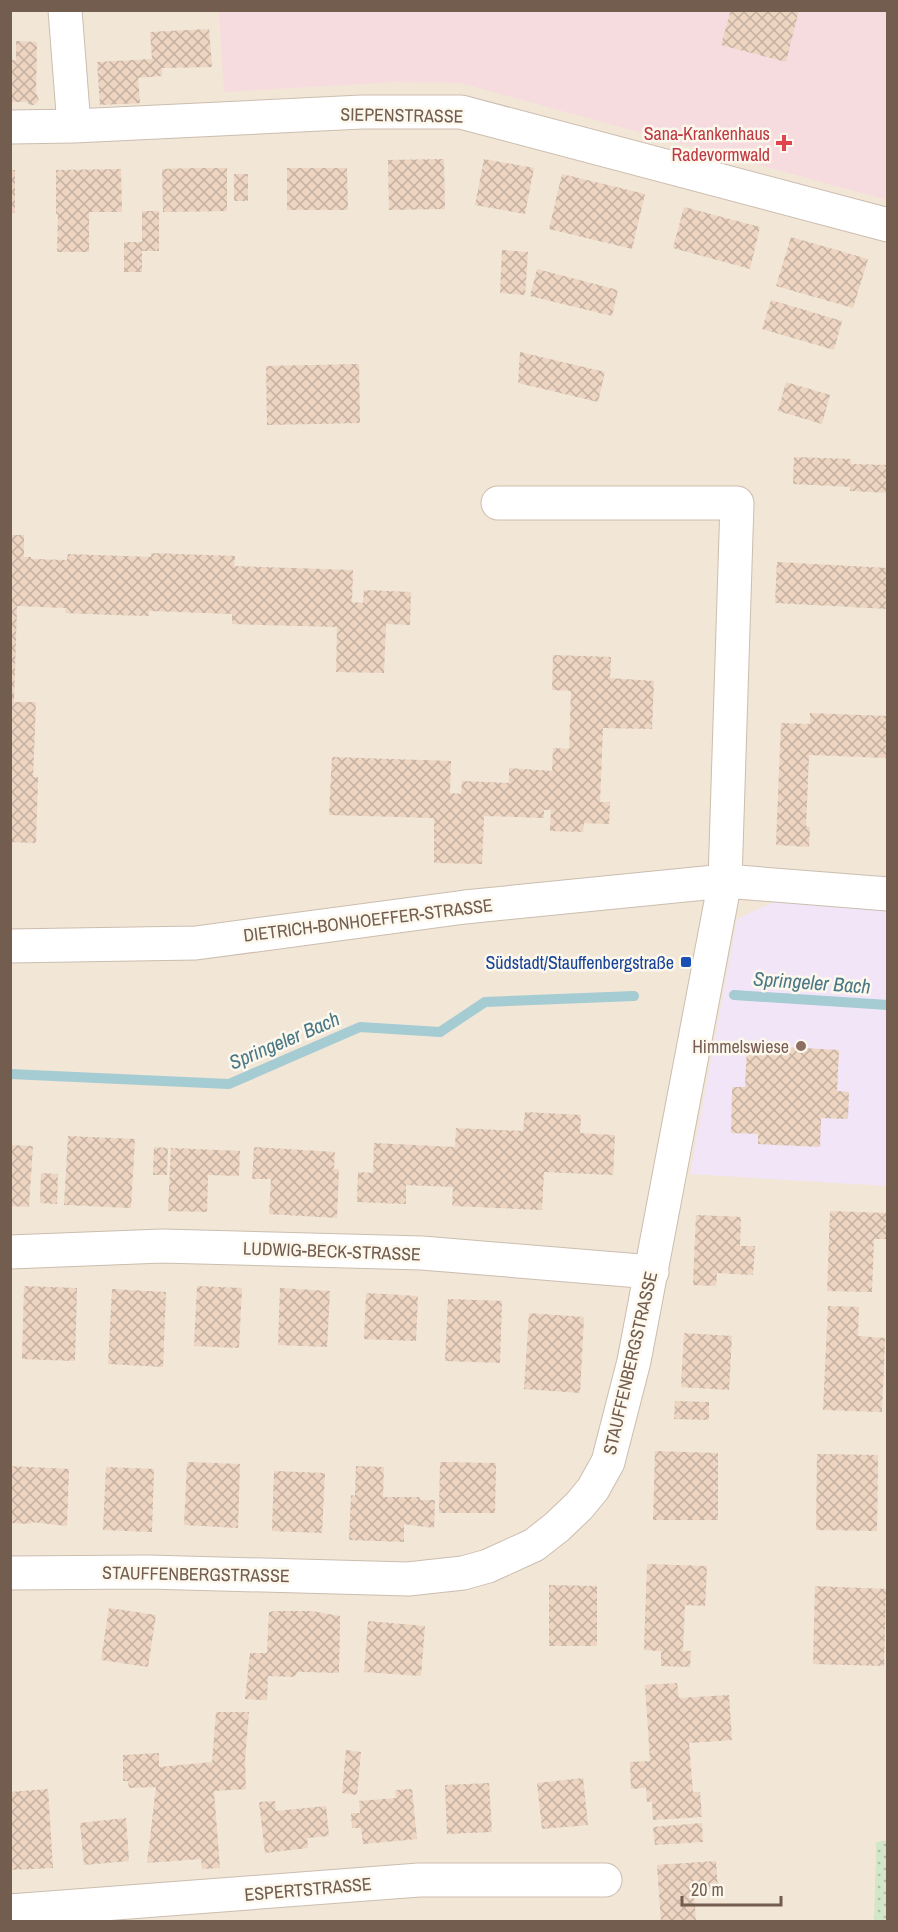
<svg xmlns="http://www.w3.org/2000/svg" width="898" height="1932" font-family="'Archivo Narrow',sans-serif">
<style>
.residential{fill:#f2e6d7}
.education{fill:#f1e5f7}
.medical{fill:#f7dcdf}
.grass{fill:url(#grass-dots)}
.lines{fill:none;stroke-linecap:round;stroke-linejoin:round}
.stream{stroke:#a5cbd3;stroke-width:10}
.building{fill:url(#building-cross-hatch)}
.minor-casing{stroke:#ccbdaf;stroke-width:35}
.minor{stroke:#fff;stroke-width:33}
.health-dot{fill:#e0444e;stroke:#fdf8ee;stroke-width:2}
.transit-dot{fill:#1a4fb4;stroke:#fdf8ee;stroke-width:2}
.education-dot{fill:#8d6e63;stroke:#fdf8ee;stroke-width:2}
.labels{text-anchor:middle;dominant-baseline:central;stroke-width:5;stroke-linejoin:round;paint-order:stroke}
.street-label{font-size:18px;fill:#725d4e;stroke:#fdf8ee}
.health-label{font-size:18px;fill:#be3a42;stroke:#fdf8ee;text-anchor:end}
.transit-label{font-size:18px;fill:#164399;stroke:#fdf8ee;text-anchor:end}
.education-label{font-size:18px;fill:#785e54;stroke:#fdf8ee;text-anchor:end}
.water-label{font-size:20px;font-style:italic;fill:#4a7884;stroke:#fdf8ee}
</style>
<defs>
<pattern id="grass-dots" width="8" height="8" patternUnits="userSpaceOnUse" patternTransform="scale(1.5)"><rect width="8" height="8" fill="#d3e7c8"/><path d="M2 2h.1M6 6h.1" fill="none" stroke="#b0bea5" stroke-width="1.8" stroke-linecap="round"/></pattern>
<pattern id="building-cross-hatch" width="8" height="8" patternUnits="userSpaceOnUse" patternTransform="scale(1.5)"><rect width="8" height="8" fill="#edd5c2"/><path d="M0 0l8 8M0 8l8-8" fill="none" stroke="#c4b0a0"/></pattern>
</defs>
<rect width="100%" height="100%" fill="#fbf4e8"/>
<!-- residential -->
<path class="residential" d="M 11,11 L 887,11 L 888,1840 L 876,1842 L 874,1921 L 11,1922 Z"/>
<!-- education -->
<path class="education" d="M 776,901 L 841,903 L 887,910 L 887,1186 L 690,1174 L 737,919 Z"/>
<!-- medical -->
<path class="medical" d="M 219,11 L 887,11 L 887,200 L 460,83 L 395,82 L 224,92 Z"/>
<!-- grass -->
<path class="grass" d="M 887,1840 L 887,1921 L 874,1921 L 876,1842 Z"/>
<g class="lines">
<!-- stream -->
<path class="stream" d="M 734,995 L 888,1005
M 10,1074 L 229,1084 L 360,1027 L 440,1032 L 485,1002 L 634,996"/>
</g>
<!-- building -->
<path class="building" d="M 731,10 L 799,10 L 786,62 L 721,45 Z
M 209,29 L 212,67 L 162,68 L 162,76 L 138,78 L 140,103 L 100,105 L 97,62 L 152,59 L 150,32 Z
M 16,41 L 37,42 L 36,93 L 39,100 L 34,105 L 30,105 L 27,102 L 10,102 L 10,60 L 16,60 Z
M 444,159 L 445,209 L 389,210 L 388,160 Z
M 484,159 L 534,168 L 525,214 L 475,205 Z
M 194,168 L 227,168 L 227,211 L 163,212 L 162,169 Z
M 287,168 L 347,168 L 348,210 L 287,210 Z
M 121,169 L 122,212 L 89,212 L 89,252 L 57,252 L 58,214 L 56,214 L 56,170 Z
M 10,170 L 15,170 L 15,213 L 10,213 Z
M 234,174 L 248,174 L 248,201 L 234,201 Z
M 562,174 L 645,194 L 632,249 L 549,229 Z
M 684,207 L 760,227 L 750,269 L 673,248 Z
M 142,211 L 159,211 L 159,251 L 142,251 L 142,272 L 124,272 L 124,242 L 142,242 Z
M 791,237 L 868,259 L 853,308 L 776,286 Z
M 502,250 L 528,252 L 525,295 L 500,293 Z
M 537,269 L 618,290 L 612,316 L 530,296 Z
M 771,300 L 842,321 L 834,350 L 762,329 Z
M 520,352 L 605,372 L 598,402 L 518,383 Z
M 359,364 L 360,423 L 267,425 L 266,366 Z
M 786,382 L 830,395 L 822,424 L 778,411 Z
M 794,457 L 851,459 L 851,464 L 888,465 L 888,493 L 850,491 L 850,487 L 793,484 Z
M 10,535 L 24,535 L 24,557 L 31,557 L 31,559 L 67,560 L 68,554 L 151,557 L 151,553 L 235,556 L 234,566 L 353,570 L 352,602 L 363,603 L 364,590 L 411,592 L 410,625 L 386,624 L 384,673 L 336,672 L 337,627 L 232,624 L 232,614 L 149,611 L 149,616 L 113,615 L 65,613 L 66,608 L 17,606 L 14,702 L 36,702 L 33,777 L 38,777 L 36,843 L 10,842 Z
M 777,562 L 888,568 L 888,609 L 775,603 Z
M 553,655 L 611,657 L 610,678 L 654,681 L 652,729 L 603,728 L 600,802 L 610,802 L 609,824 L 584,823 L 583,832 L 550,831 L 551,810 L 544,810 L 544,818 L 484,816 L 482,864 L 434,863 L 434,818 L 329,815 L 332,757 L 451,761 L 450,793 L 461,794 L 462,781 L 509,783 L 509,768 L 552,771 L 553,748 L 569,749 L 571,691 L 552,690 Z
M 810,713 L 888,716 L 888,758 L 809,755 L 806,826 L 810,827 L 809,847 L 776,845 L 781,723 L 810,724 Z
M 747,1045 L 839,1050 L 837,1091 L 849,1092 L 848,1119 L 821,1118 L 820,1147 L 758,1144 L 758,1134 L 731,1133 L 732,1089 L 733,1087 L 745,1087 Z
M 525,1112 L 581,1115 L 580,1133 L 615,1135 L 613,1175 L 544,1172 L 542,1210 L 452,1206 L 453,1187 L 406,1185 L 406,1204 L 357,1202 L 358,1172 L 373,1173 L 374,1143 L 455,1147 L 456,1128 L 523,1131 Z
M 68,1136 L 135,1139 L 131,1208 L 64,1205 Z
M 10,1145 L 33,1146 L 29,1207 L 10,1206 Z
M 154,1147 L 168,1148 L 167,1175 L 153,1175 Z
M 254,1147 L 335,1152 L 334,1169 L 339,1169 L 337,1218 L 269,1214 L 271,1179 L 252,1179 Z
M 171,1148 L 240,1151 L 239,1176 L 208,1175 L 207,1212 L 168,1211 Z
M 41,1173 L 58,1174 L 57,1204 L 40,1203 Z
M 830,1211 L 887,1213 L 886,1239 L 874,1239 L 872,1292 L 827,1291 Z
M 696,1215 L 741,1217 L 740,1246 L 755,1246 L 753,1275 L 717,1273 L 716,1286 L 693,1285 Z
M 24,1286 L 77,1288 L 75,1361 L 22,1359 Z
M 197,1286 L 242,1288 L 239,1348 L 194,1346 Z
M 280,1288 L 330,1291 L 327,1347 L 278,1345 Z
M 112,1289 L 166,1292 L 163,1367 L 108,1364 Z
M 366,1293 L 418,1296 L 416,1341 L 364,1339 Z
M 448,1299 L 502,1301 L 500,1363 L 445,1361 Z
M 828,1306 L 859,1307 L 858,1336 L 885,1338 L 882,1412 L 823,1410 Z
M 529,1313 L 584,1317 L 580,1393 L 524,1389 Z
M 684,1333 L 732,1336 L 729,1390 L 681,1387 Z
M 675,1401 L 709,1402 L 709,1420 L 674,1419 Z
M 655,1451 L 718,1453 L 718,1520 L 653,1520 Z
M 817,1454 L 878,1455 L 877,1531 L 816,1530 Z
M 187,1462 L 240,1464 L 238,1528 L 184,1525 Z
M 440,1462 L 496,1463 L 495,1513 L 439,1513 Z
M 10,1466 L 69,1469 L 67,1526 L 31,1522 L 31,1524 L 10,1523 Z
M 356,1466 L 384,1467 L 383,1497 L 420,1497 L 420,1500 L 435,1500 L 434,1528 L 404,1524 L 404,1542 L 349,1540 L 351,1495 L 355,1496 Z
M 106,1467 L 154,1469 L 152,1532 L 103,1530 Z
M 274,1471 L 325,1473 L 322,1533 L 272,1531 Z
M 647,1564 L 707,1566 L 705,1606 L 685,1605 L 683,1651 L 691,1651 L 690,1667 L 661,1666 L 661,1651 L 644,1650 Z
M 549,1585 L 597,1586 L 597,1646 L 549,1646 Z
M 815,1586 L 886,1589 L 884,1666 L 813,1664 Z
M 109,1608 L 156,1615 L 148,1667 L 101,1660 Z
M 275,1611 L 311,1611 L 340,1616 L 339,1673 L 305,1672 L 298,1672 L 294,1677 L 268,1676 L 267,1700 L 245,1699 L 250,1653 L 267,1653 L 269,1612 Z
M 368,1621 L 425,1626 L 421,1676 L 364,1672 Z
M 677,1683 L 679,1698 L 729,1695 L 732,1740 L 689,1743 L 693,1792 L 700,1792 L 702,1817 L 653,1820 L 652,1801 L 647,1802 L 646,1788 L 631,1789 L 630,1762 L 650,1761 L 645,1685 Z
M 216,1712 L 249,1712 L 245,1760 L 246,1789 L 214,1791 L 220,1868 L 202,1869 L 201,1859 L 147,1863 L 156,1787 L 129,1788 L 128,1781 L 123,1781 L 123,1755 L 159,1753 L 159,1767 L 212,1762 Z
M 346,1750 L 361,1752 L 357,1795 L 342,1793 Z
M 583,1778 L 588,1825 L 542,1829 L 537,1783 Z
M 489,1783 L 492,1832 L 447,1834 L 445,1785 Z
M 48,1789 L 53,1868 L 10,1870 L 10,1792 Z
M 412,1789 L 417,1839 L 363,1844 L 361,1828 L 352,1828 L 351,1813 L 360,1813 L 359,1801 L 396,1798 L 395,1790 Z
M 275,1801 L 276,1811 L 326,1806 L 329,1836 L 307,1838 L 308,1848 L 265,1853 L 259,1802 Z
M 126,1818 L 129,1861 L 84,1865 L 80,1823 Z
M 702,1823 L 703,1842 L 655,1845 L 653,1827 Z
M 716,1861 L 718,1889 L 694,1890 L 696,1922 L 661,1922 L 657,1865 Z"/>
<g class="lines">
<defs>
<path id="minor" d="M 65,10 L 74,126
M 10,127 L 74,126 L 362,112 L 461,112 L 888,225
M 10,946 L 196,943 L 465,907 L 725,881 L 888,894
M 10,1252 L 162,1246 L 422,1253 L 652,1272
M 10,1573 L 148,1572 L 408,1579 L 463,1573 L 488,1566 L 534,1545 L 557,1527 L 579,1506 L 593,1489 L 608,1462 L 634,1361 L 725,881 L 737,503 L 498,503
M 10,1911 L 419,1880 L 605,1880"/>
</defs>
<!-- minor casing -->
<use href="#minor" class="minor-casing"/>
<!-- minor -->
<use href="#minor" class="minor"/>
</g>
<!-- markers -->
<path class="health-dot" d="M781 134h6v6h6v6h-6v6h-6v-6h-6v-6h6z"/>
<rect class="transit-dot" x="680" y="956" width="12" height="12" rx="3"/>
<circle class="education-dot" cx="801" cy="1046" r="6"/>
<g class="labels">
<!-- street labels -->
<g class="street-label">
<text transform="translate(402 115) rotate(1)">SIEPENSTRASSE</text>
<text transform="translate(368 920) rotate(-7)">DIETRICH-BONHOEFFER-STRASSE</text>
<text transform="translate(332 1251) rotate(2)">LUDWIG-BECK-STRASSE</text>
<text transform="translate(630 1363) rotate(-77)">STAUFFENBERGSTRASSE</text>
<text transform="translate(196 1574) rotate(1)">STAUFFENBERGSTRASSE</text>
<text transform="translate(308 1889) rotate(-5)">ESPERTSTRASSE</text>
</g>
<!-- health labels -->
<g class="health-label">
<text x="770" y="133">Sana-Krankenhaus<tspan x="770" dy="21">Radevormwald</tspan></text>
</g>
<!-- transit labels -->
<g class="transit-label">
<text x="674" y="962">Südstadt/Stauffenbergstraße</text>
</g>
<!-- education labels -->
<g class="education-label">
<text x="789" y="1046">Himmelswiese</text>
</g>
<!-- water labels -->
<g class="water-label">
<text transform="translate(812 982) rotate(4)">Springeler Bach</text>
<text transform="translate(284 1040) rotate(-23)">Springeler Bach</text>
</g>
</g>
<!-- border -->
<rect width="898" height="1932" fill="none" stroke="#725d4e" stroke-width="24"/>
<!-- scale -->
<path d="M682 1896v9h99v-9" fill="none" stroke="#725d4e" stroke-width="3"/>
<text x="691" y="1896" font-size="18" fill="#725d4e" stroke="#fdf8ee" stroke-width="4.5" paint-order="stroke">20 m</text>
</svg>
